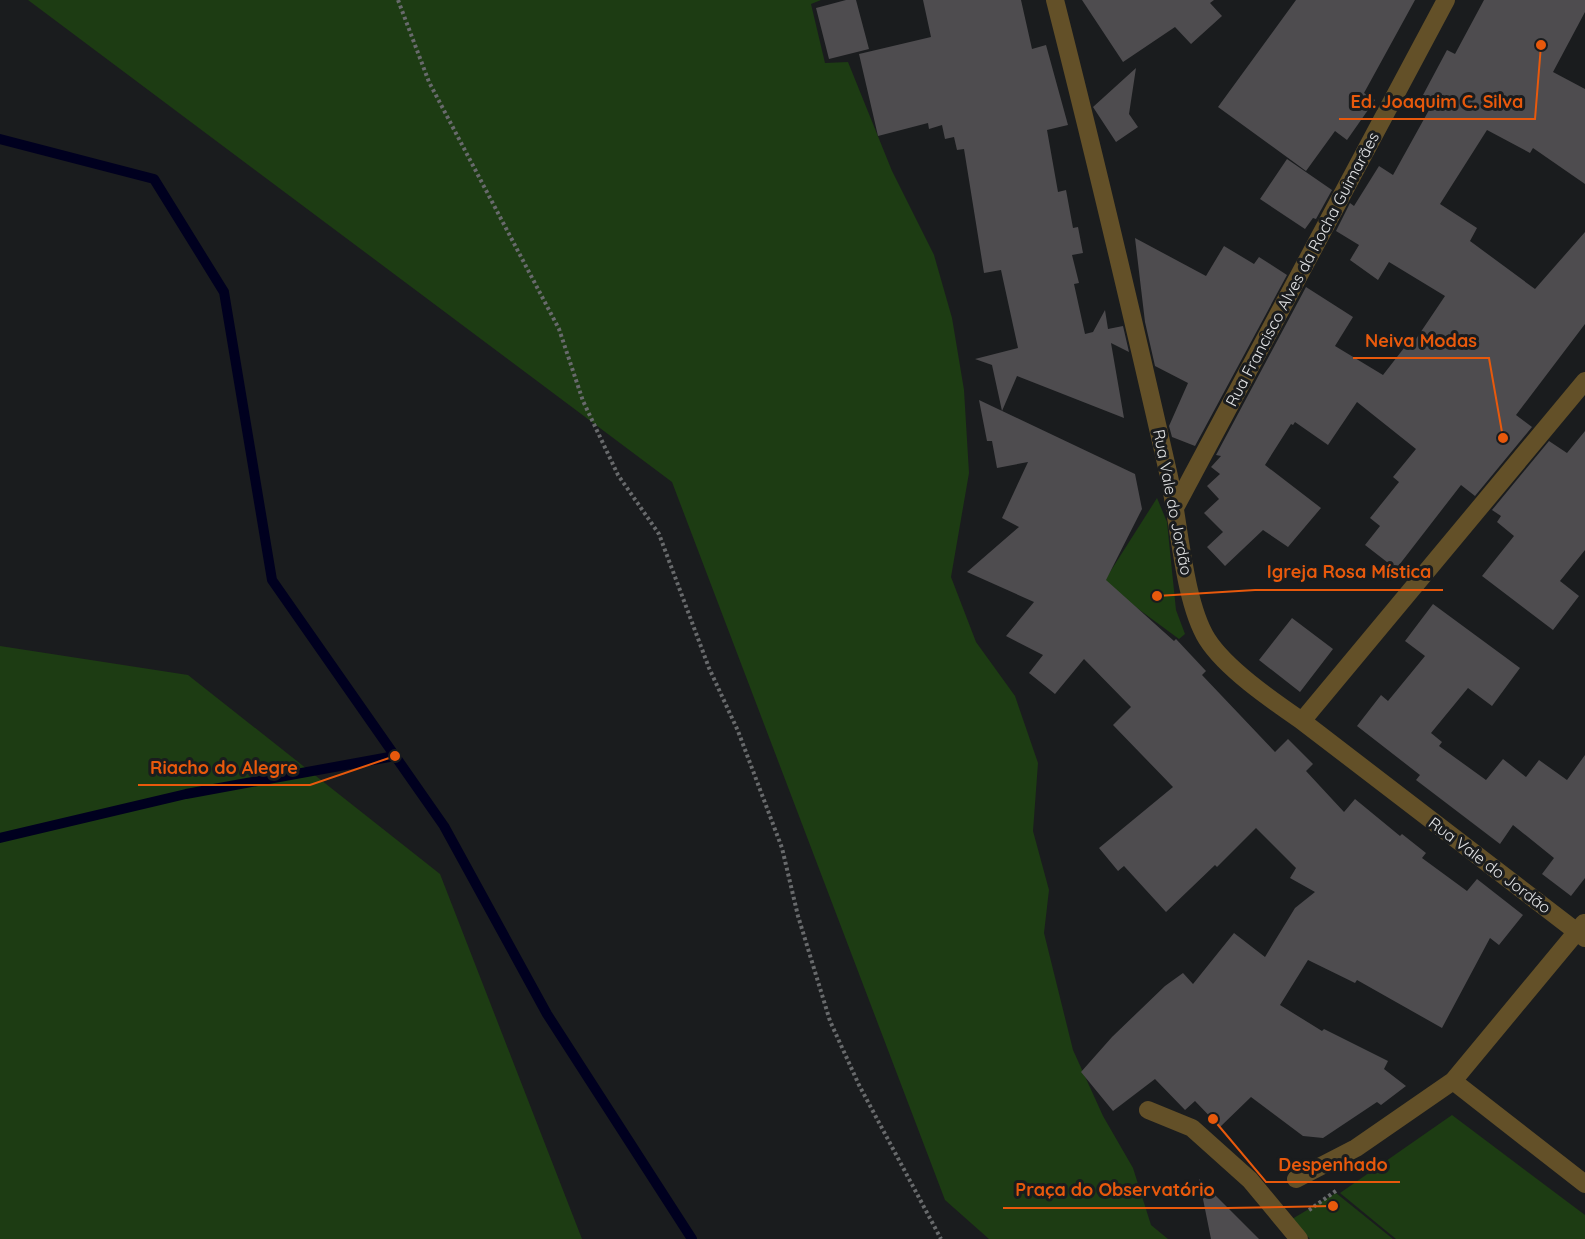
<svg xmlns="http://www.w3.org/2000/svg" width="1585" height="1239" font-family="Quicksand,sans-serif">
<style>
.green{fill:#1d3c13}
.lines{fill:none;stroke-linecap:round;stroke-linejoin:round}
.stream{stroke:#00001f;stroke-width:10}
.building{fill:#4e4c4f}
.path{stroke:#686a6c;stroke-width:4;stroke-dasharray:3 3;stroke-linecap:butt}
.minor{stroke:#635028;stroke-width:18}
.labels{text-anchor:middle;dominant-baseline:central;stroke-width:6;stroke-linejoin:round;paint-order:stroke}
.street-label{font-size:16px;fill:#e4e5e7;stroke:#1a1c1e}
.leader{fill:none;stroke:#e8590c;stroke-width:2}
.callout-dot{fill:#e8590c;stroke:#1a1c1e;stroke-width:2}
.callout-label{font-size:18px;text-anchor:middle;font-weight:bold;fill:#e8590c;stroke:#1a1c1e;stroke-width:6;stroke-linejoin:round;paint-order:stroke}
</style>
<rect width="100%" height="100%" fill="#1a1c1e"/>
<!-- green -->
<path class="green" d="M 28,0 L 821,0 L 811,4 L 825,63 L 848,62 L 892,171 L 934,255 L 952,318 L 964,390 L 969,473 L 951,577 L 976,642 L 1015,696 L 1038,763 L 1033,831 L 1049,890 L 1044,933 L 1073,1050 L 1103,1116 L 1133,1168 L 1151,1225 L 1168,1239 L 989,1239 L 945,1200 L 672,482 Z
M 1157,498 L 1167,522 L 1176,610 L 1185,634 L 1179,639 L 1103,583 Z
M 0,646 L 188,675 L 440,874 L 582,1239 L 0,1239 Z
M 1452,1115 L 1585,1215 L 1585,1239 L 1396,1239 L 1340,1193 Z
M 1336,1193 L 1393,1239 L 1310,1239 L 1292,1219 Z"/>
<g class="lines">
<!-- stream -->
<path class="stream" d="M 0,139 L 154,179 L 224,292 L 272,580 L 444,826 L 547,1014 L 692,1239
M 0,838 L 186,794 L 395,756"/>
</g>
<!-- building -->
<path class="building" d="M 846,0 L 856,0 L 869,49 L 829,59 L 816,8 Z
M 923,0 L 1021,0 L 1032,49 L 1046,45 L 1068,125 L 1047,130 L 1058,192 L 1066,190 L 1073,228 L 1078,227 L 1083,253 L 1072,255 L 1079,283 L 1074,284 L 1085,334 L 1093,332 L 1105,310 L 1108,329 L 1123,326 L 1129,352 L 1111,343 L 1124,418 L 1017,376 L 1002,411 L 992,365 L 975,359 L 1018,348 L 1001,270 L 984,273 L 964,149 L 957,150 L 954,137 L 945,139 L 942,125 L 929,129 L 928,123 L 878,136 L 859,54 L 931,37 Z
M 1082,0 L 1214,0 L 1210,3 L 1222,16 L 1191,44 L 1175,27 L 1123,62 Z
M 1296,0 L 1415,0 L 1364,93 L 1375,100 L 1347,140 L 1335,131 L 1306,171 L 1218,107 Z
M 1484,0 L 1585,0 L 1585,12 L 1553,72 L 1585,89 L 1585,184 L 1533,148 L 1530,153 L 1487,130 L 1440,204 L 1477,228 L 1470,241 L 1535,289 L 1585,232 L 1585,324 L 1516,415 L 1532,427 L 1475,496 L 1461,485 L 1396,569 L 1365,545 L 1380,526 L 1370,518 L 1399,482 L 1393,477 L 1416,449 L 1357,402 L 1328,445 L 1295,422 L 1293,425 L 1291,424 L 1265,465 L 1321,508 L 1288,547 L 1263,530 L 1225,566 L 1207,547 L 1223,532 L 1204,513 L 1219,499 L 1207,486 L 1220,474 L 1211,467 L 1221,456 L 1216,455 L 1306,287 L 1353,317 L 1335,346 L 1383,375 L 1411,339 L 1414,342 L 1445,296 L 1389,262 L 1378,280 L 1350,260 L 1359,245 L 1336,231 L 1350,203 L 1354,206 L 1379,166 L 1393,175 L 1434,101 L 1423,95 L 1447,50 L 1455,54 Z
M 1136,68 L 1129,114 L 1138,127 L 1116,142 L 1093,107 Z
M 1287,159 L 1332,190 L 1316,219 L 1313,218 L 1305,229 L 1260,199 Z
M 1135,238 L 1206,276 L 1224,246 L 1254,264 L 1259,257 L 1287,275 L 1195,446 L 1172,437 L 1169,426 L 1188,383 L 1155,366 L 1145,322 Z
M 979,400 L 1135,474 L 1142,509 L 1106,580 L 1174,641 L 1176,639 L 1206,671 L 1202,675 L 1275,752 L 1288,739 L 1313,764 L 1306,771 L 1344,812 L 1355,799 L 1400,836 L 1402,834 L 1426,853 L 1422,858 L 1467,891 L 1477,879 L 1523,915 L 1499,945 L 1490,938 L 1442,1028 L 1357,980 L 1355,983 L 1308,960 L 1280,1005 L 1322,1031 L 1324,1029 L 1388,1061 L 1384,1069 L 1406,1086 L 1381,1105 L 1377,1102 L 1323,1138 L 1303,1136 L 1251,1097 L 1220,1127 L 1195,1101 L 1185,1110 L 1155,1079 L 1113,1111 L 1081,1072 L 1112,1037 L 1165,986 L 1183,973 L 1193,984 L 1234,933 L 1265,957 L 1295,908 L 1315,892 L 1290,878 L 1296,868 L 1256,828 L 1217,867 L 1215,865 L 1166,912 L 1124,866 L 1118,871 L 1099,848 L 1173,787 L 1113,725 L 1131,707 L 1084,659 L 1055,694 L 1029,673 L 1043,655 L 1006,636 L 1034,602 L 967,572 L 1019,527 L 1002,518 L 1028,462 L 997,468 L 992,441 L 987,441 Z
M 1585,431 L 1585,550 L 1560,581 L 1579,596 L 1553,630 L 1482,576 L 1514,536 L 1497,522 L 1501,516 L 1492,510 L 1549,441 L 1567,453 Z
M 1433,604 L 1520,668 L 1492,706 L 1468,688 L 1431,733 L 1442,742 L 1439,746 L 1486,780 L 1503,759 L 1526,777 L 1539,760 L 1567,780 L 1585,755 L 1585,878 L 1571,896 L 1542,874 L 1554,858 L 1513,825 L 1500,844 L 1416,780 L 1420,775 L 1357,726 L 1381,695 L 1388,701 L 1425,656 L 1405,641 Z
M 1292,618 L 1333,649 L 1300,692 L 1259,660 Z
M 1199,1179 L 1259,1239 L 1211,1239 Z"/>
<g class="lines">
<!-- path -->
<path class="path" d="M 398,0 L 429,82 L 559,329 L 583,401 L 618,475 L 659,534 L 709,668 L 738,731 L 782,848 L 798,916 L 830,1021 L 859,1085 L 941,1239
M 1309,1210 L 1337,1190"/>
<!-- minor -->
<path class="minor" d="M 1055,0 C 1095,157 1132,314 1168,472 C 1179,518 1183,600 1207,639 C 1226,669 1273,701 1302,721 L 1585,938
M 1176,506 L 1446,0
M 1302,721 L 1585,381
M 1453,1081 L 1585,1184
M 1148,1110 L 1192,1128 L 1250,1180 L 1299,1239
M 1296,1179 L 1356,1148 L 1453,1081 L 1584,923"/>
</g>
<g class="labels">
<!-- street labels -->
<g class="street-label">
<text transform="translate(1302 269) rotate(-62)">Rua Francisco Alves da Rocha Guimarães</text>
<text transform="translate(1173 502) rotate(79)">Rua Vale do Jordão</text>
<text transform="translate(1490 865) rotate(37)">Rua Vale do Jordão</text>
</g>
</g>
<!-- callouts -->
<path class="leader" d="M1541 45L1535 119H1339M1503 438L1489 358H1353M1157 596L1255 590H1443M395 756L310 785H138M1213 1119L1266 1182H1400M1333 1206L1227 1208H1003"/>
<g class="callout-dot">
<circle cx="1541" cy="45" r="6"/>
<circle cx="1503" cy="438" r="6"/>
<circle cx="1157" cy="596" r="6"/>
<circle cx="395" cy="756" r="6"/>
<circle cx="1213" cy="1119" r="6"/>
<circle cx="1333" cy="1206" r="6"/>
</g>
<g class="callout-label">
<text x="1437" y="108">Ed. Joaquim C. Silva</text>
<text x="1421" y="347">Neiva Modas</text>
<text x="1349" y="578">Igreja Rosa Mística</text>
<text x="224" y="774">Riacho do Alegre</text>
<text x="1333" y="1171">Despenhado</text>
<text x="1115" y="1196">Praça do Observatório</text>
</g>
</svg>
